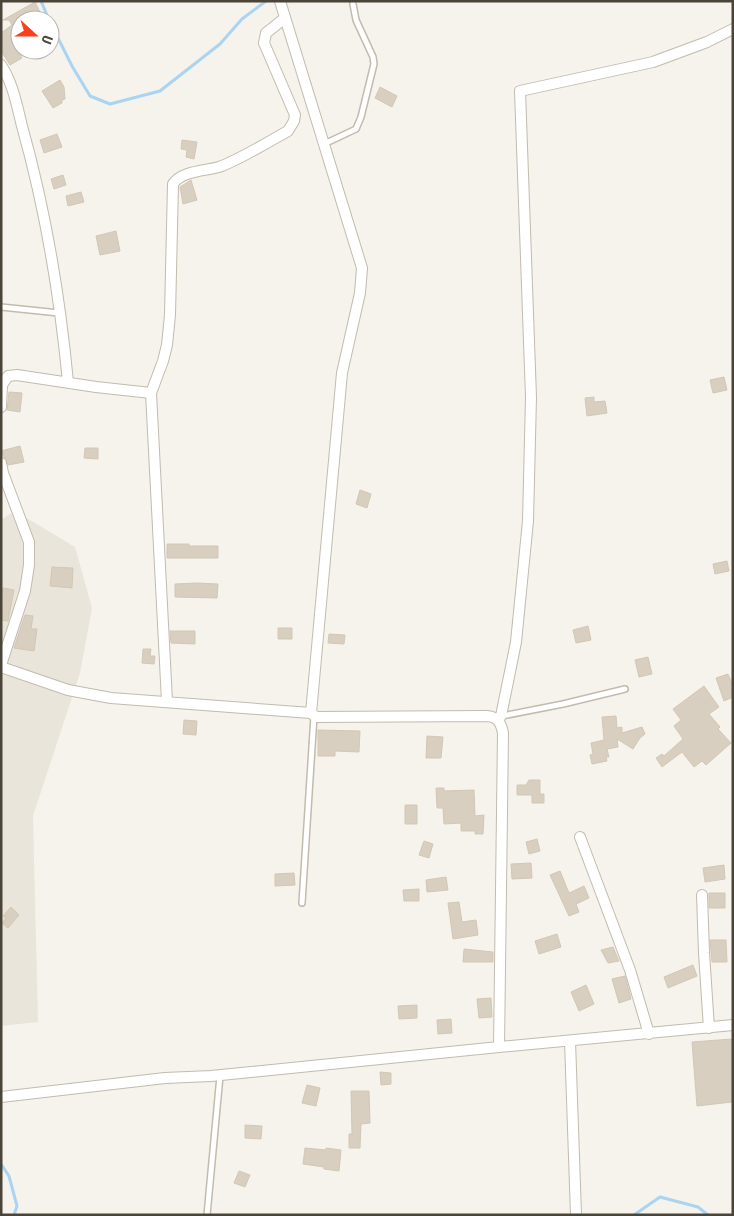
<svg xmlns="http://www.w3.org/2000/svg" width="734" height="1216" font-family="'Roboto Condensed',sans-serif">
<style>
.residential{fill:#eae5da}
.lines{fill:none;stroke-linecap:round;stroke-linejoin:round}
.stream{stroke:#a9d4f2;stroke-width:3}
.building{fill:#d8cfc1;stroke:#d3c7b4}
.lane-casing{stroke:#c2bbae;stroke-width:8}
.street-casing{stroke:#c2bbae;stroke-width:12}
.lane{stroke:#fff;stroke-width:5}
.street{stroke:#fff;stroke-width:10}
</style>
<rect width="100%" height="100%" fill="#f6f3ec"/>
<!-- residential -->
<path class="residential" d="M 15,511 L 75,547 L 92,608 L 80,673 L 33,816 L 38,1022 L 1,1026 L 1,520 Z"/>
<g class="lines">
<!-- stream -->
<path class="stream" d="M 41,1 L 49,20
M 50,22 L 72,66 L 90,96 L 110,104 L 160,91 L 220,44 L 242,19 L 266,1
M 1,1164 L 9,1176 L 17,1206 L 14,1215
M 634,1215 L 660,1197 L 698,1207 L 708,1215"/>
</g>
<!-- building -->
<path class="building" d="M 35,2 L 44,20 L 20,20 L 20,40 L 18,36 L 11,40 L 22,58 L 10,65 L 1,51 L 1,33 L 12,25 L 9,20 L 3,20 Z
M 60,80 L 64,87 L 65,99 L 62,100 L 62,103 L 53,108 L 42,91 Z
M 380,87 L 397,96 L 392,107 L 375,98 Z
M 57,134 L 62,147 L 44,153 L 40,140 Z
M 182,140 L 197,142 L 194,159 L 186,157 L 187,150 L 181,149 Z
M 63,175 L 66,185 L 54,189 L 51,179 Z
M 191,180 L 197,200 L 183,204 L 180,187 Z
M 81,192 L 84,202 L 68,206 L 66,196 Z
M 116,231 L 120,251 L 100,255 L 96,236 Z
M 724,377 L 727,390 L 713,393 L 710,380 Z
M 9,392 L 22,393 L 20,412 L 7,410 Z
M 594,397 L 594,402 L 605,401 L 607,413 L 587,416 L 585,398 Z
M 20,446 L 24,462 L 8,465 L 1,451 Z
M 85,448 L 98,448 L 98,459 L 84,458 Z
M 360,490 L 371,494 L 367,508 L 356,504 Z
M 167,544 L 189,544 L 189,546 L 218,546 L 218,558 L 167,558 Z
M 727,561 L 729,571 L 715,574 L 713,564 Z
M 52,567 L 73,568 L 72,588 L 50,586 Z
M 197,583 L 218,584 L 217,598 L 175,597 L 175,584 Z
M 3,588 L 14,590 L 8,621 L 1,620 L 1,599 Z
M 25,615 L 33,616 L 31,629 L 37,629 L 34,651 L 14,648 Z
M 588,626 L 591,640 L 576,643 L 573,630 Z
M 278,628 L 292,628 L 292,639 L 278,639 Z
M 170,631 L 195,631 L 195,644 L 171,643 Z
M 329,634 L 345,635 L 344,644 L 328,643 Z
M 143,649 L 151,649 L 150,656 L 155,656 L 154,664 L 142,663 Z
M 648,657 L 652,674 L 639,677 L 635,660 Z
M 728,674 L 733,686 L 733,697 L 724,701 L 716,678 Z
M 704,686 L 719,707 L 709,714 L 720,727 L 718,729 L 731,743 L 706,765 L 702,761 L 694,767 L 682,752 L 662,767 L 656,758 L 662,754 L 664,756 L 683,739 L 674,726 L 681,720 L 673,709 Z
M 616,716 L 617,728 L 622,727 L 622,733 L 642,727 L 645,734 L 640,738 L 633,749 L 617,739 L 618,747 L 607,749 L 609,757 L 606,757 L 607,761 L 592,764 L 590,755 L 593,754 L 591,743 L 604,740 L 602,717 Z
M 184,720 L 197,721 L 196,735 L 183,734 Z
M 318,730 L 360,731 L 359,752 L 335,751 L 335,756 L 318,756 Z
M 427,736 L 443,737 L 441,758 L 426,758 Z
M 529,780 L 540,780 L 540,794 L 544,794 L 544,803 L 532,803 L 532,795 L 517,795 L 517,785 L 526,785 Z
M 436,788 L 444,788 L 444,791 L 474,790 L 475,816 L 484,815 L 483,834 L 475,834 L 475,831 L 461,831 L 461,823 L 444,824 L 443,808 L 437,808 Z
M 405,805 L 417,805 L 417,824 L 405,824 Z
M 537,839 L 540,851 L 529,854 L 526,842 Z
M 424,841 L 433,844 L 429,858 L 419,855 Z
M 531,863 L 532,878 L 512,879 L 511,864 Z
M 724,865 L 725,879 L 705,882 L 703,868 Z
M 560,871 L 569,893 L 584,886 L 589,898 L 576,904 L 579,912 L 569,916 L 550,875 Z
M 294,873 L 295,885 L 275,886 L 275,874 Z
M 446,877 L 448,890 L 427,892 L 426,880 Z
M 419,889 L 419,901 L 404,901 L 403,890 Z
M 709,893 L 725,893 L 725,908 L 709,908 Z
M 459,902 L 462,922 L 476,920 L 478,935 L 453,939 L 448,903 Z
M 11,907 L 19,915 L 8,928 L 2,923 L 6,918 L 3,916 Z
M 557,934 L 561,947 L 539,954 L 535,941 Z
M 710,940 L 726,940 L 727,962 L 712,962 Z
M 613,947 L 619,961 L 608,963 L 601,950 Z
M 464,949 L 493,952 L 493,962 L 463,962 Z
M 693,965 L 697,976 L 668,988 L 664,977 Z
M 625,976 L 631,999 L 619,1003 L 612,979 Z
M 586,985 L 594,1004 L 579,1011 L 571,992 Z
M 491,998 L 492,1017 L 479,1018 L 477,999 Z
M 417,1005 L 417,1018 L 399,1019 L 398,1006 Z
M 451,1019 L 452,1033 L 438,1034 L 437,1020 Z
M 732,1039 L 732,1102 L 697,1106 L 692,1042 Z
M 380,1072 L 391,1073 L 391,1084 L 381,1085 Z
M 307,1085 L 320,1088 L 316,1106 L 302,1103 Z
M 351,1091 L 369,1091 L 370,1123 L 361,1124 L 360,1148 L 349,1148 L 349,1134 L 352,1134 Z
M 245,1125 L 262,1126 L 261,1139 L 245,1138 Z
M 305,1148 L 326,1150 L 326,1148 L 341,1150 L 339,1171 L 324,1169 L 324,1167 L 303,1164 Z
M 239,1171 L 250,1175 L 245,1187 L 234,1183 Z"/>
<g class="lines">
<defs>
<path id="lane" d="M 324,144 L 356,129 L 361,117 L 374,64 L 373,57 L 356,20 L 353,4
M 1,307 L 59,313
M 502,716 L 563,704 L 625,689
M 302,903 L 314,716
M 207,1215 L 220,1076"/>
<path id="street" d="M 280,1 L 362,268 L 360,293 L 342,373 L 311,713 L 316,717 L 487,716 C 498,717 501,723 503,733 L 499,1047
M 1,65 C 13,83 17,106 22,126 C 45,208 60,298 68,382
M 151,393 L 163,361 L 167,345 L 170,315 L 173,184 C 181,171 205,171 219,167 C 239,160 268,142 288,131 L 294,121 L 295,115 L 264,43 L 266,33 L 285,18
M 1,407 L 2,385 L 8,376 L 17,375 L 96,387 L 151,393 L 167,701
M 1,463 L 3,473 L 29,542 L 29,565 L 25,591 L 1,665
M 1,667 L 68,690 L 111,698 L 311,713
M 501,716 L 516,642 L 528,521 L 531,397 L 520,91 L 653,62 L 707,42 L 733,29
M 580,837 L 630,970 L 649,1034
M 702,895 L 704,953 L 709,1028
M 570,1041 L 576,1215
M 1,1097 L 165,1078 L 211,1076 L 499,1047 L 733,1025"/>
</defs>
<!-- lane casing -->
<use href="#lane" class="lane-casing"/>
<!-- street casing -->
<use href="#street" class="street-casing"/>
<!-- lane -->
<use href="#lane" class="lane"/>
<!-- street -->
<use href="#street" class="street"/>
</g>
<!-- border -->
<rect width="734" height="1216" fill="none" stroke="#4b4439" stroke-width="5"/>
<!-- north arrow -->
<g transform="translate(35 35) rotate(111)"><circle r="24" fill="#ffffff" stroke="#b7b4b0"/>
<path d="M0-4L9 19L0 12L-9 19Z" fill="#fc3f1d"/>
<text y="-8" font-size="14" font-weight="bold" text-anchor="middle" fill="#4b4439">U</text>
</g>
</svg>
